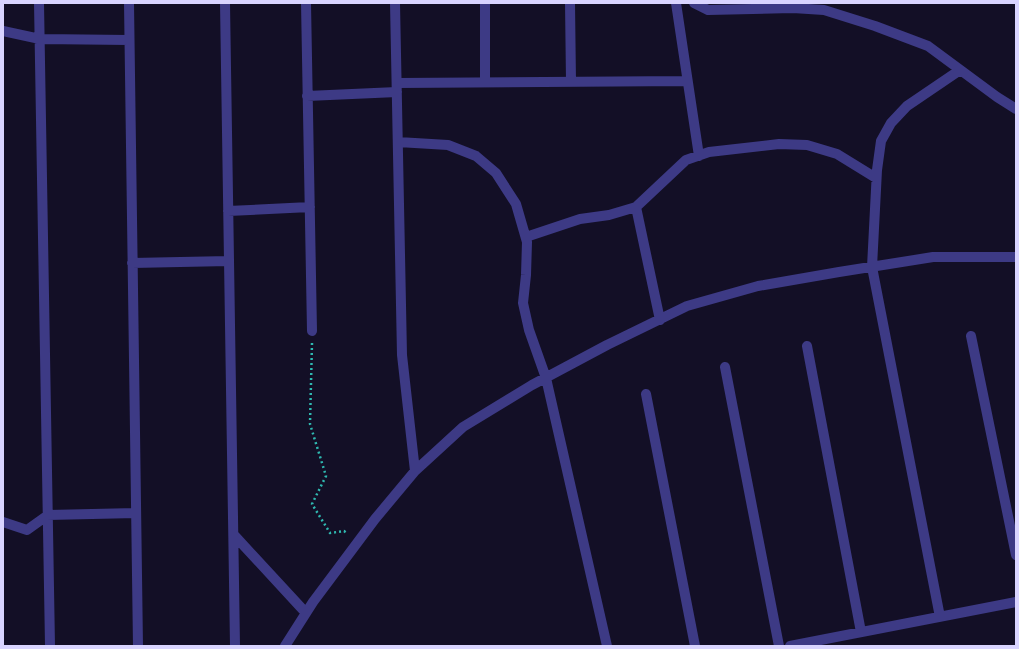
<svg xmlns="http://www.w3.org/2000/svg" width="1019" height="649" font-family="Ubuntu,sans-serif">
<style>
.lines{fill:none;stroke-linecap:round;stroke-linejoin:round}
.path{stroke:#2fb8b0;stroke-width:2.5;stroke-dasharray:2 3;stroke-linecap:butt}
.service{stroke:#3d3a85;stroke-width:10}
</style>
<rect width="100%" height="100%" fill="#130f26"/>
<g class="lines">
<!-- path -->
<path class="path" d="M 312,343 L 310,424 L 326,476 L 312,504 L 330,533 L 344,531 L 348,534"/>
<!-- service -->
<path class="service" d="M 39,3 L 50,646
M 129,3 L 138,646
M 225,3 L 235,646
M 306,3 L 312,331
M 395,3 L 402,355 L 415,471
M 570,3 L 571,82
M 676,3 L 699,156
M 694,3 L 708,10 L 793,8 L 824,10 L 875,26 L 928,46 L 997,97 L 1016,109
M 3,31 L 40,39 L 129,40
M 485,82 L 485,3
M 397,83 L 687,81
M 307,96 L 397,92
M 398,142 L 448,145 L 476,156 L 496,173 L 516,204 L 527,242 L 526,275 L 523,303 L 529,330 L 546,378 L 607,646
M 636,207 L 660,320
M 228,211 L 310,207
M 526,237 L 580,219 L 609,215 L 636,207 L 686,160 L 709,152 L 779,144 L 807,145 L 837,154 L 876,178
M 132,263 L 229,261
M 971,336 L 1016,555
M 807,346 L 861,632
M 725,367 L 779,646
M 646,394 L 695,646
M 3,522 L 27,530 L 48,515 L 136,513
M 234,535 L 306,613
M 940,617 L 872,267 L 877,170 L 881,141 L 891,123 L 907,106 L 960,70
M 285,646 L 313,602 L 375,519 L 415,471 L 463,427 L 532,385 L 607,345 L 687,306 L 758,286 L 839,272 L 933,257 L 1016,257
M 790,646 L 1016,602"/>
</g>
<!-- border -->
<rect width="1019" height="649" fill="none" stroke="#d9d4ff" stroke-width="8"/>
</svg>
